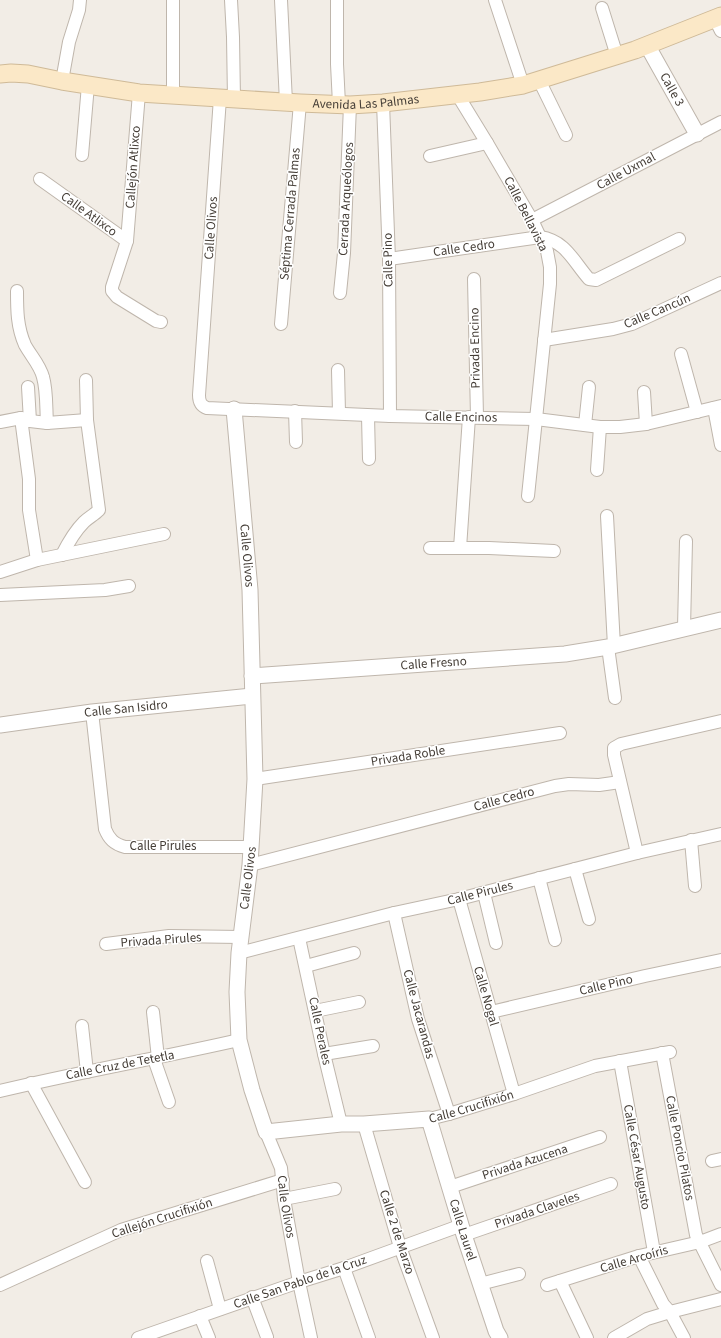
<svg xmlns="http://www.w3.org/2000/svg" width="721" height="1338" font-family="'Source Sans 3',sans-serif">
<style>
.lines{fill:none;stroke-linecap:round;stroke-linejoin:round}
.minor-casing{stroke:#bfb6ac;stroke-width:14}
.tertiary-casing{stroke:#bfb6ac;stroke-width:17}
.secondary-casing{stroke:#cfba98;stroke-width:19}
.minor{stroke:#fff;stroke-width:12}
.tertiary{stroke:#fff;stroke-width:15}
.secondary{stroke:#fbe8c7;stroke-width:17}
.labels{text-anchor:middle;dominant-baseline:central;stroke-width:3;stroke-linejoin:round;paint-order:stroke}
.street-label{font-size:13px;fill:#443d36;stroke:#fff}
</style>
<rect width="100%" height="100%" fill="#f2ede6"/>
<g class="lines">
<defs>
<g id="minor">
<path d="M 231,0 L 233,37 L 234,100"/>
<path d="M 281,0 L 286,102"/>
<path d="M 337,0 L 337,64 L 339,104"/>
<path d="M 495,0 L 523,85"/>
<path d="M 602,8 L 617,56"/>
<path d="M 715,19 L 721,31"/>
<path d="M 539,80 L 566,135"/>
<path d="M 62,81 L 69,42 L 79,10 L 80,0"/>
<path d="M 139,93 L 127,241 L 112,287 L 112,291 L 117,297 L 156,321 L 161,322"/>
<path d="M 457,94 L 487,143 L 532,220 L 540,237 L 547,251 L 550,267 L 550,284 L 528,496"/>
<path d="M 173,95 L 173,0"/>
<path d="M 220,98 L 199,395 C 199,402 201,406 207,408 L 390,416 L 536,419 L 600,427 L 620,427 L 646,424 L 721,406"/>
<path d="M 383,103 L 389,259 L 390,416"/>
<path d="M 82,155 L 88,85"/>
<path d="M 430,156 L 487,143"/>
<path d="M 40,179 L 127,241"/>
<path d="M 532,220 L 721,122"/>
<path d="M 389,259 L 540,237 C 566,241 573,261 589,279 L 596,280 L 679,239"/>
<path d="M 474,279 L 477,417"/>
<path d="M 17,291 C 17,310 17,327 25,345 C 31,356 40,365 43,377 C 47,391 46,408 47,423"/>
<path d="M 340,293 L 344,253 L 350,105"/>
<path d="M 281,324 L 300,103"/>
<path d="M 544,340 L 613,329 L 632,324 L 721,283"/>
<path d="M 681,354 L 697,412"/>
<path d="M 338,370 L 339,413"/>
<path d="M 28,387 L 30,421"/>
<path d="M 644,392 L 646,424"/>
<path d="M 714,408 L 721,445"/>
<path d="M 295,411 L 296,442"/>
<path d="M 368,416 L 369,459"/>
<path d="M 21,418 L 29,479 L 29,510 L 37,560"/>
<path d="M 0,422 L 21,418 L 30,421 L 47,423 L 87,420"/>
<path d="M 585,425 L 589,387"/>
<path d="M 597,470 L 600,427"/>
<path d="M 607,516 L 614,646"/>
<path d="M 430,548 L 489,548 L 554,551"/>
<path d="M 460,548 L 469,417"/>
<path d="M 62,555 C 68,543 74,532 84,522 C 88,518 94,515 99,510 L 87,420 L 86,380"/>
<path d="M 0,572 L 37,560 L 164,534"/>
<path d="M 0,595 L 105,590 L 129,586"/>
<path d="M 684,628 L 686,541"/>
<path d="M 608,647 L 615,698"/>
<path d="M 92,712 L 105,829 C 109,839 114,844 125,847 L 252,847"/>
<path d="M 255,779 L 560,733"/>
<path d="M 691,840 L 695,886"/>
<path d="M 637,853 L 614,755 L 614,748 L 621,744 L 721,721"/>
<path d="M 250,865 L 555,786 L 569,784 L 599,785 L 620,782"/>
<path d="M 575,869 L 589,919"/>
<path d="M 539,878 L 555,940"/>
<path d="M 484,893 L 496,943"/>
<path d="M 459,899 L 514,1094"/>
<path d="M 394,913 L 418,1019 L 449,1114"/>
<path d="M 299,938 L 324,1054 L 341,1124"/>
<path d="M 106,944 L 169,936 L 241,937"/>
<path d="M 239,953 L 394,913 L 459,899 L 637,853 L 721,834"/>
<path d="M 306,966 L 354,953"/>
<path d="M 315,1011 L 359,1002"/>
<path d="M 153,1012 L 158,1058"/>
<path d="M 491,1012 L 645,976 L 721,960"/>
<path d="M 82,1026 L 87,1072"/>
<path d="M 662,1053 L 696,1235 L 721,1285"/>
<path d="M 324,1054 L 373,1046"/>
<path d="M 154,1059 L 169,1102"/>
<path d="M 620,1061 L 654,1252"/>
<path d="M 31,1083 L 85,1182"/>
<path d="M 0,1091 C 79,1072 160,1058 239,1040"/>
<path id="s1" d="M 429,1119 L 449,1114 L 514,1094 L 595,1066 L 670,1052"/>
<path d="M 364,1124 L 400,1247 L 433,1338"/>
<path id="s2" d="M 266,1132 L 281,1168 L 284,1199 L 299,1282 L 311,1338"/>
<path d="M 712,1161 L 721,1159"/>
<path d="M 450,1187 L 600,1137"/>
<path d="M 284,1199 L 335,1189"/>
<path d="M 464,1235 L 611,1184"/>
<path d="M 639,1256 L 663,1304 L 670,1312 L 684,1338"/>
<path d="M 207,1261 L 220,1309"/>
<path d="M 344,1268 L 369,1338"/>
<path d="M 560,1281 L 587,1338"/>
<path d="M 480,1284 L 519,1274"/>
<path d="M 0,1285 L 121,1230 L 283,1180"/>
<path d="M 547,1285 L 639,1256 L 700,1242 L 721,1234"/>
<path d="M 252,1297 L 267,1337"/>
<path d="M 200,1316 L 209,1338"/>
<path d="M 138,1338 L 299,1282 L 344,1268 L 462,1225"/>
<path d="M 614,1338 L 647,1319 L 670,1312 L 721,1299"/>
</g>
<g id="tertiary">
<path id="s3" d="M 647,45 L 697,134"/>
<path id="s4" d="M 234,409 L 250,590 L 255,779 L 250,865 L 239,953 L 237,992 L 239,1040 L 252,1090 L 266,1132 L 341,1124 L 364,1124 L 429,1119 L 464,1235 L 496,1331 L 500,1338"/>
<path id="s5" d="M 252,676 L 565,654 L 608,647 L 721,620"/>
<path id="s6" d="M 0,725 L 92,712 L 252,696"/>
</g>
<g id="secondary">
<path id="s7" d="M 0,74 L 11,73 L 28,74 L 62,81 L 139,93 L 300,103 L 350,105 L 383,103 L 480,92 L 523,85 L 635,50 L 721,16"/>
</g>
</defs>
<!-- minor casing -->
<use href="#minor" class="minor-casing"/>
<!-- tertiary casing -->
<use href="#tertiary" class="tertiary-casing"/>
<!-- secondary casing -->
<use href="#secondary" class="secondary-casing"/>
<!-- minor -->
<use href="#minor" class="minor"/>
<!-- tertiary -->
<use href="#tertiary" class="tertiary"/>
<!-- secondary -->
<use href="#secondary" class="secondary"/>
</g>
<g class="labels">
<!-- street labels -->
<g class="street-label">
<text stroke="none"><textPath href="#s3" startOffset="51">Calle 3</textPath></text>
<text stroke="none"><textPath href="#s7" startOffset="368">Avenida Las Palmas</textPath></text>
<text transform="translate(133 167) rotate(-86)">Callejón Atlixco</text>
<text transform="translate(626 171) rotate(-28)">Calle Uxmal</text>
<text transform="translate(346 199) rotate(-87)">Cerrada Arqueólogos</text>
<text transform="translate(89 214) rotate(36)">Calle Atlixco</text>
<text transform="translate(290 214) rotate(-85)">Séptima Cerrada Palmas</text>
<text transform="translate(526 214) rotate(63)">Calle Bellavista</text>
<text transform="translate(211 228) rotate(-86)">Calle Olivos</text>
<text transform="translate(464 248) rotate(-8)">Calle Cedro</text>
<text transform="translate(388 260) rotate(-91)">Calle Pino</text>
<text transform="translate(657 311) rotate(-23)">Calle Cancún</text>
<text transform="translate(475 348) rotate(-91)">Privada Encino</text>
<text transform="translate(461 417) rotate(1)">Calle Encinos</text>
<text stroke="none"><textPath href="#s4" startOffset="147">Calle Olivos</textPath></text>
<text stroke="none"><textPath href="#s5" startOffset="182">Calle Fresno</textPath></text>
<text stroke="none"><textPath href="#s6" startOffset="127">Calle San Isidro</textPath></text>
<text transform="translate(408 756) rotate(-9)">Privada Roble</text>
<text transform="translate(504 799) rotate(-15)">Calle Cedro</text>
<text x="163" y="846">Calle Pirules</text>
<text transform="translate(248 878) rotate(-83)">Calle Olivos</text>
<text transform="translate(480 893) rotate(-14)">Calle Pirules</text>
<text transform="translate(161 940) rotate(-4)">Privada Pirules</text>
<text transform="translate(606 985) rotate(-13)">Calle Pino</text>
<text transform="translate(486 996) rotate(74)">Calle Nogal</text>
<text transform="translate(419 1014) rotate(75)">Calle Jacarandas</text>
<text transform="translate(320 1031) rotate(78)">Calle Perales</text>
<text transform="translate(120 1065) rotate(-11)">Calle Cruz de Tetetla</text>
<text stroke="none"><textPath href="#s1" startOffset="44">Calle Crucifixión</textPath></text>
<text transform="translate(680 1148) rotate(79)">Calle Poncio Pilatos</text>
<text transform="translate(637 1157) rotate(80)">Calle César Augusto</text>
<text transform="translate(525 1162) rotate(-18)">Privada Azucena</text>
<text stroke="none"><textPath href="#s2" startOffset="78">Calle Olivos</textPath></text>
<text transform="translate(537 1210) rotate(-19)">Privada Claveles</text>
<text transform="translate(162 1218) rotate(-18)">Callejón Crucifixión</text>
<text stroke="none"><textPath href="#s4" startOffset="1008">Calle Laurel</textPath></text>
<text transform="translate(397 1232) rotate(72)">Calle 2 de Marzo</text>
<text transform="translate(634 1259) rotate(-16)">Calle Arcoíris</text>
<text transform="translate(300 1282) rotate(-19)">Calle San Pablo de la Cruz</text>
</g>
</g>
</svg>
